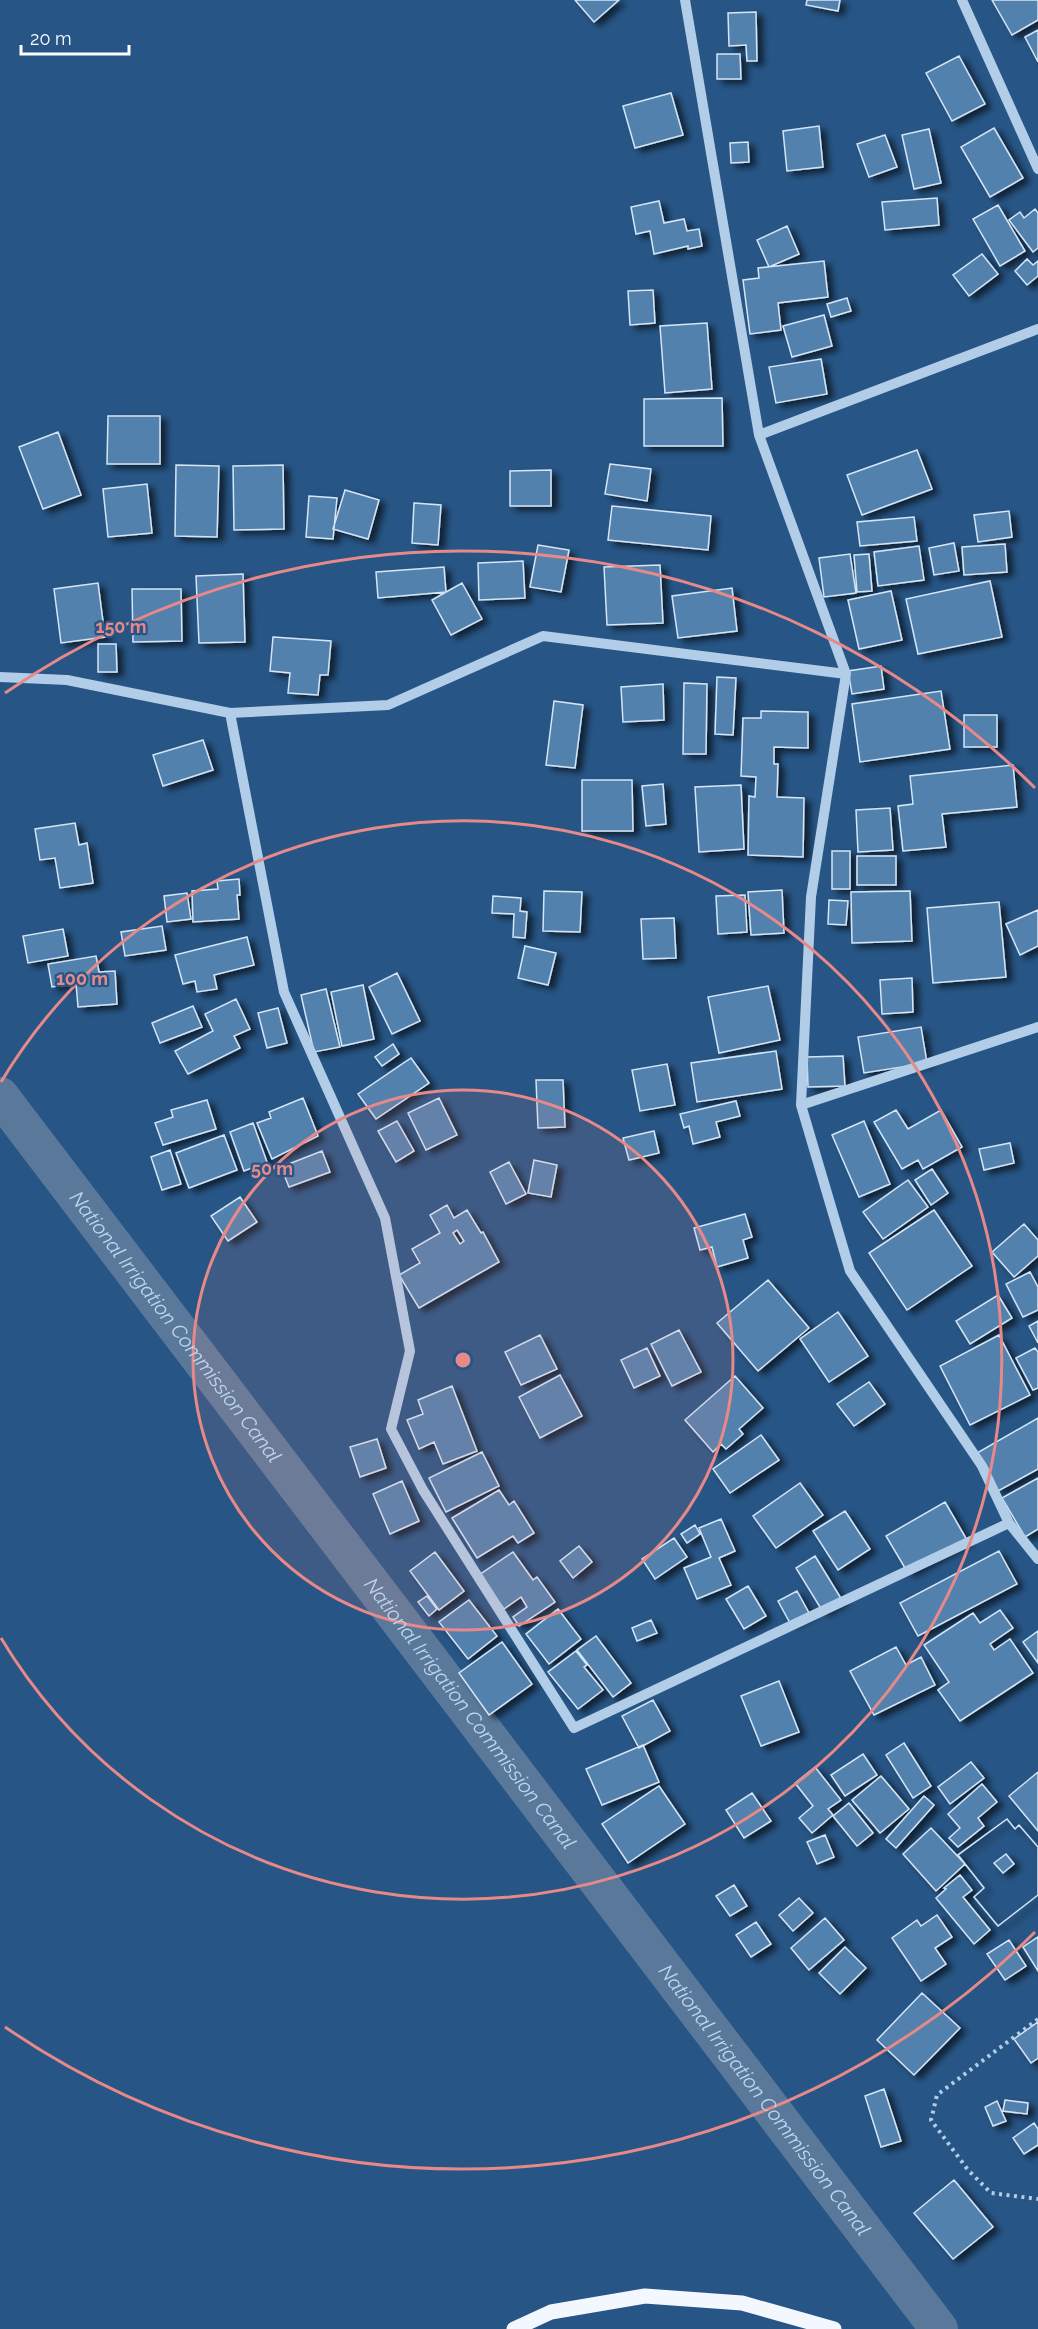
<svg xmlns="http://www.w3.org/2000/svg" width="1038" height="2329" font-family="Raleway,sans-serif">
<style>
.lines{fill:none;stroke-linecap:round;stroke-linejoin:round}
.canal{stroke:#5a799a;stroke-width:38}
.building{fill:#5381ae;stroke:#d4e5f6;stroke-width:1.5;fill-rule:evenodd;filter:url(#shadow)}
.path{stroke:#b1cde8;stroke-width:4;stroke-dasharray:3 4.5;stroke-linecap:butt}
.minor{stroke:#b1cde8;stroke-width:10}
.major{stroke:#f3f8fe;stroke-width:15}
.ring{fill:none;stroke:#e88989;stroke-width:3}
.labels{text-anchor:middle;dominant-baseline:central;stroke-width:4.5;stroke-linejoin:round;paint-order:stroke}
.water-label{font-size:20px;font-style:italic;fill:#bcd6ef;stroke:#275585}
.centre{fill:#e88989;stroke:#275585;stroke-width:3}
.ring-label{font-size:18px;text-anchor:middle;font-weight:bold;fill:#e88989;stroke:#275585;stroke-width:4.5;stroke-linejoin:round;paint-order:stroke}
</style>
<defs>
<filter id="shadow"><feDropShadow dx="6" dy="4" stdDeviation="3" flood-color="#0009"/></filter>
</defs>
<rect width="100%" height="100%" fill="#275585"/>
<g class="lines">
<!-- canal -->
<path class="canal" id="s1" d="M 0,1096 L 939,2329"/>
</g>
<!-- building -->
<path class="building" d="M 575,0 L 619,0 L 594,22 Z
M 807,0 L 840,0 L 838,11 L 806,5 Z
M 992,0 L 1038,0 L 1038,20 L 1012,35 Z
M 756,12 L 757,61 L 747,61 L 746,45 L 729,46 L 728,13 Z
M 1038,30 L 1038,62 L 1025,37 Z
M 717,54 L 740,54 L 741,79 L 717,79 Z
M 959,56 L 985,104 L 952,121 L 926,73 Z
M 671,93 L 683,135 L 635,148 L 623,106 Z
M 819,126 L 823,167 L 787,171 L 783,131 Z
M 994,128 L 1023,178 L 990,197 L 961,147 Z
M 929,129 L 941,183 L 914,189 L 902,135 Z
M 885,135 L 897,167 L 869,177 L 857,144 Z
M 748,142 L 749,162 L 731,163 L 730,143 Z
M 937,198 L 939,225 L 885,230 L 882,202 Z
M 659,201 L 664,223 L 684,219 L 687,231 L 699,229 L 702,246 L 688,249 L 688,246 L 654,254 L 650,231 L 636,234 L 631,207 Z
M 998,205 L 1025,251 L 1000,266 L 973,219 Z
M 1035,209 L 1038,213 L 1038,248 L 1033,252 L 1009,220 L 1020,212 L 1024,218 Z
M 787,226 L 799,254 L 769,267 L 757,240 Z
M 982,254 L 998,274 L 969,296 L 953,275 Z
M 1027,259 L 1033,265 L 1038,261 L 1038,276 L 1027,285 L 1015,271 Z
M 824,261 L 828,297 L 778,303 L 781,330 L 750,334 L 743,280 L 759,278 L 758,268 Z
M 653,290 L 655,323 L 630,325 L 628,291 Z
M 847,298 L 851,311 L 831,317 L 827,304 Z
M 824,315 L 832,346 L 792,357 L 783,326 Z
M 707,323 L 712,389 L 665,393 L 660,326 Z
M 821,359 L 827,394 L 776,403 L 769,367 Z
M 722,398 L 723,446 L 644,446 L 644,399 Z
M 108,416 L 160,416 L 160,464 L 107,464 Z
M 58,432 L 81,495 L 43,509 L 19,447 Z
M 917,450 L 932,489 L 862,515 L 847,475 Z
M 610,464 L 651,469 L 647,501 L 605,494 Z
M 176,465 L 219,466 L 217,537 L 175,536 Z
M 283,465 L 284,529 L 234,530 L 233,466 Z
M 551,470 L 551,506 L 510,506 L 510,471 Z
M 147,484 L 152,533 L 108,537 L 103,489 Z
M 345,490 L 379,500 L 368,539 L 333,529 Z
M 309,496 L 337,498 L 333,539 L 306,537 Z
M 414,503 L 441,505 L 438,545 L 412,543 Z
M 612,506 L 711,516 L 708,550 L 608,540 Z
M 1009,511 L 1012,537 L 978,542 L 974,515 Z
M 914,517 L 917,541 L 860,546 L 857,522 Z
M 954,543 L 959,571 L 934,575 L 929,548 Z
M 1005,544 L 1007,572 L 964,575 L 962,547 Z
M 538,545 L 569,550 L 561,592 L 530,587 Z
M 919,546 L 924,580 L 878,586 L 874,552 Z
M 850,554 L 856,593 L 824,597 L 819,558 Z
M 869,554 L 872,591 L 857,592 L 854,555 Z
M 523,561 L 525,598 L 479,600 L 478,563 Z
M 660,565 L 663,623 L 607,625 L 604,567 Z
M 444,567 L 446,592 L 378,598 L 376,572 Z
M 243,574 L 245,642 L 199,643 L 196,576 Z
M 990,581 L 1002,637 L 918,654 L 906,599 Z
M 98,583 L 105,637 L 61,643 L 54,589 Z
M 462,583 L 482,619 L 451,635 L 432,600 Z
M 732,588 L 737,631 L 678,638 L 672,596 Z
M 132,589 L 181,589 L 182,641 L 133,642 Z
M 891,591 L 902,640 L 859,649 L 848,600 Z
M 273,637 L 331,641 L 328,675 L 320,675 L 318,695 L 288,693 L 290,673 L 270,671 Z
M 98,644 L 116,644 L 117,672 L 98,672 Z
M 881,666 L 884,689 L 852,694 L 848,671 Z
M 717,677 L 736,678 L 733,735 L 715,734 Z
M 684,683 L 707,684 L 706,754 L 683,754 Z
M 663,684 L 664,720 L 623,722 L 621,687 Z
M 941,691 L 950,749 L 860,762 L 852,704 Z
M 554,701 L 583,705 L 575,768 L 546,765 Z
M 761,711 L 808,712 L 808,748 L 774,747 L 774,764 L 778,764 L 777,797 L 804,798 L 803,857 L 748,855 L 749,796 L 755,797 L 756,777 L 741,776 L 743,718 L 761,718 Z
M 964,715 L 997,715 L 997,747 L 964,747 Z
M 203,740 L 213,770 L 163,786 L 153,755 Z
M 1013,765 L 1017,807 L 942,814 L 946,847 L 903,851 L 898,806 L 913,804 L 910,776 Z
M 582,780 L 632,780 L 633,831 L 582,831 Z
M 663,784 L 666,824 L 646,826 L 642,786 Z
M 741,785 L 744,849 L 699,852 L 695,787 Z
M 890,808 L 893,850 L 858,852 L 856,810 Z
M 75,823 L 79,845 L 87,843 L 93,883 L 60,888 L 55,858 L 40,860 L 35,829 Z
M 832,851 L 850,851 L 850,889 L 832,889 Z
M 857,856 L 896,856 L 896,885 L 857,885 Z
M 239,879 L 240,895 L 237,895 L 239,919 L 193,922 L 192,891 L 218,889 L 217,881 Z
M 782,890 L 784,933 L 751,935 L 748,892 Z
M 544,891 L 582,892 L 580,932 L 543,931 Z
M 910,891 L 912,941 L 852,943 L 851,892 Z
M 187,893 L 191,919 L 167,922 L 164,896 Z
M 745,895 L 747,932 L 718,934 L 716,896 Z
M 493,896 L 521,898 L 520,911 L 527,912 L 525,938 L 513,937 L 514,914 L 492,913 Z
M 829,900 L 848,901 L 846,925 L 828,924 Z
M 999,902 L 1006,977 L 933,983 L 927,908 Z
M 1038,910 L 1038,946 L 1020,955 L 1006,924 Z
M 674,918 L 676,958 L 643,959 L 641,919 Z
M 162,926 L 166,950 L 125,956 L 121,932 Z
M 63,929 L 68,956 L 28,963 L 23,936 Z
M 247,937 L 254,965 L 214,975 L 217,989 L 197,992 L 195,981 L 183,984 L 175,955 Z
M 525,946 L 556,953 L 548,985 L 518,978 Z
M 96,956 L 99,972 L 115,971 L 117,1004 L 78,1007 L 76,983 L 52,987 L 48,964 Z
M 397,973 L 420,1021 L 392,1034 L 369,987 Z
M 912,978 L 913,1012 L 882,1014 L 880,980 Z
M 363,985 L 374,1039 L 342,1046 L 331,992 Z
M 768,986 L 780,1040 L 719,1053 L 708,997 Z
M 326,989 L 340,1047 L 314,1052 L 301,995 Z
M 236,999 L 250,1029 L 234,1036 L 240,1048 L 188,1074 L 175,1051 L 213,1031 L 205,1014 Z
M 193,1006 L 202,1027 L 160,1043 L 152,1023 Z
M 278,1008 L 287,1043 L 267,1048 L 258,1013 Z
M 921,1027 L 927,1063 L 864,1073 L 858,1037 Z
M 393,1044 L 399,1054 L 382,1066 L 375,1057 Z
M 776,1051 L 782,1089 L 697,1102 L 691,1063 Z
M 843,1056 L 845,1086 L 808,1087 L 807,1057 Z
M 411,1058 L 429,1083 L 376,1119 L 358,1094 Z
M 667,1064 L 675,1105 L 640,1111 L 632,1070 Z
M 536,1080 L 563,1080 L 565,1127 L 538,1128 Z
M 303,1098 L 318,1136 L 272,1159 L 257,1123 L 271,1118 L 269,1112 Z
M 439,1098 L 457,1135 L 426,1150 L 408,1113 Z
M 207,1100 L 216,1129 L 163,1145 L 155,1123 L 173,1117 L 171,1110 Z
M 736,1101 L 740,1116 L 716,1122 L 720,1137 L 693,1144 L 689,1126 L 684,1128 L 680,1114 Z
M 896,1110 L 908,1129 L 941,1110 L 962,1147 L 923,1169 L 918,1160 L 902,1169 L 874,1122 Z
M 397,1121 L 414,1151 L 396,1162 L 378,1131 Z
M 864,1121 L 890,1184 L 859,1197 L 832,1135 Z
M 253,1123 L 267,1162 L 244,1171 L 230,1132 Z
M 654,1131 L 659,1153 L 629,1160 L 623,1138 Z
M 224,1135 L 237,1170 L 189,1188 L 176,1153 Z
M 1010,1143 L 1014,1163 L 984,1170 L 979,1149 Z
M 170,1150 L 181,1184 L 162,1190 L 151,1157 Z
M 322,1151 L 330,1172 L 289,1187 L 281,1167 Z
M 534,1160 L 557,1165 L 551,1197 L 528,1193 Z
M 509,1162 L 526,1194 L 506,1204 L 490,1172 Z
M 932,1169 L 948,1193 L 931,1205 L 915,1180 Z
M 908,1180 L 928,1207 L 883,1239 L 863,1212 Z
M 240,1197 L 257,1222 L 228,1241 L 211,1216 Z
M 447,1205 L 454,1218 L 467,1210 L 481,1233 L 483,1232 L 499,1262 L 419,1308 L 399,1275 L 420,1263 L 412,1249 L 440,1233 L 430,1215 ZM 457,1230 L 464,1241 L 460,1244 L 453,1233 Z
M 934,1210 L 972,1266 L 907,1310 L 869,1253 Z
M 745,1214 L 752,1237 L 743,1240 L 748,1258 L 717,1267 L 712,1247 L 700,1250 L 694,1228 Z
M 1024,1224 L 1038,1240 L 1038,1256 L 1014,1277 L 992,1252 Z
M 1030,1272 L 1038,1287 L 1038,1310 L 1023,1317 L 1006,1284 Z
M 768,1280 L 809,1328 L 758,1371 L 717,1323 Z
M 998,1295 L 1012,1318 L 970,1344 L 956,1321 Z
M 838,1312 L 868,1356 L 829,1382 L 800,1339 Z
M 1038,1321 L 1038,1343 L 1029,1326 Z
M 679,1330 L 701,1372 L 672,1386 L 651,1344 Z
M 540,1335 L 557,1369 L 521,1385 L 505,1352 Z
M 999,1335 L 1030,1395 L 970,1425 L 940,1366 Z
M 647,1348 L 660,1376 L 634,1388 L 621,1360 Z
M 1035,1348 L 1038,1352 L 1038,1388 L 1033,1390 L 1016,1358 Z
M 560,1375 L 582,1416 L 540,1438 L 519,1397 Z
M 735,1376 L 763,1408 L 739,1429 L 743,1434 L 726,1449 L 721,1444 L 713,1452 L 685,1420 Z
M 869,1382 L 885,1404 L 854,1426 L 837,1404 Z
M 452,1386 L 477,1451 L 443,1464 L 434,1442 L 419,1449 L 407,1420 L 423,1414 L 418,1400 Z
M 1038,1418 L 1038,1469 L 998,1491 L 977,1453 Z
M 761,1435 L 779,1460 L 730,1493 L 713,1469 Z
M 377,1439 L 386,1468 L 360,1477 L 350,1447 Z
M 482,1452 L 499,1486 L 446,1512 L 429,1478 Z
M 1038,1478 L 1038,1529 L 1025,1537 L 1002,1498 Z
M 402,1481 L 419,1521 L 390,1534 L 373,1494 Z
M 800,1483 L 823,1515 L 776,1548 L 753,1516 Z
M 499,1490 L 509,1505 L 514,1501 L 534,1533 L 518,1543 L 513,1536 L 477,1558 L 452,1518 Z
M 945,1502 L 967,1540 L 908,1573 L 886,1536 Z
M 845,1511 L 870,1549 L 838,1570 L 813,1531 Z
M 721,1519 L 735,1551 L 719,1558 L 731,1585 L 697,1599 L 684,1568 L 711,1557 L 699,1528 Z
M 695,1525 L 700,1534 L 687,1543 L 681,1534 Z
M 674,1538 L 687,1557 L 655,1579 L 642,1559 Z
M 579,1546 L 592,1562 L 573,1578 L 560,1561 Z
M 999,1551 L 1017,1584 L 918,1636 L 900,1603 Z
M 435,1552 L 464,1591 L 439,1610 L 410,1571 Z
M 513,1552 L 533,1580 L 537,1577 L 555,1602 L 519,1626 L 513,1617 L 527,1607 L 521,1597 L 504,1609 L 479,1575 Z
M 815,1556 L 842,1600 L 823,1612 L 796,1568 Z
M 748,1586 L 766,1616 L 744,1629 L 726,1599 Z
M 797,1591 L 809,1613 L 790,1623 L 778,1601 Z
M 427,1596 L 437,1609 L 429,1616 L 418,1602 Z
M 469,1600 L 497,1636 L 468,1659 L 439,1622 Z
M 558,1609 L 581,1639 L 549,1664 L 526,1634 Z
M 1000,1610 L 1013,1628 L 990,1644 L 994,1650 L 1010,1639 L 1033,1673 L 960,1721 L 938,1690 L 949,1682 L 924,1645 L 973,1613 L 980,1623 Z
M 651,1620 L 657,1633 L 637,1641 L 632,1628 Z
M 1038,1631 L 1038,1663 L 1023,1642 Z
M 596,1636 L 631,1683 L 613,1697 L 577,1650 Z
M 502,1642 L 532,1684 L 489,1715 L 459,1673 Z
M 896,1647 L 906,1665 L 921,1657 L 935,1685 L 874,1715 L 850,1671 Z
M 576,1651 L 587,1665 L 584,1667 L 603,1690 L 578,1709 L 548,1672 Z
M 779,1681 L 799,1732 L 761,1746 L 741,1696 Z
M 653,1700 L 670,1731 L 639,1748 L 622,1716 Z
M 904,1743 L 931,1786 L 913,1798 L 886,1755 Z
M 643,1745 L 659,1782 L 602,1805 L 586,1769 Z
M 863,1754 L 877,1775 L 845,1796 L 831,1775 Z
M 971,1762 L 984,1778 L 950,1804 L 938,1787 Z
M 815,1767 L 841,1800 L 828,1809 L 833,1815 L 812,1833 L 799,1818 L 813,1806 L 795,1783 Z
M 1038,1772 L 1038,1831 L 1009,1796 Z
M 881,1776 L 909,1809 L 880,1833 L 852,1800 Z
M 982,1784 L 997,1802 L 978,1818 L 984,1826 L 958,1847 L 949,1838 L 960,1828 L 948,1814 Z
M 659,1786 L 685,1824 L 628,1863 L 602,1824 Z
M 752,1793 L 771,1821 L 744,1838 L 726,1810 Z
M 924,1796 L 934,1805 L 896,1848 L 886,1839 Z
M 849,1803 L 873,1833 L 857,1846 L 833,1816 Z
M 1007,1819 L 1015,1829 L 1019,1825 L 1038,1847 L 1038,1895 L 998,1926 L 974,1897 L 984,1888 L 958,1855 ZM 1006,1854 L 1014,1864 L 1003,1873 L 994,1863 Z
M 1007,1819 L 1015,1829 L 1019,1825 L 1038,1847 L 1038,1895 L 998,1926 L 974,1897 L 984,1888 L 958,1855 Z
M 931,1828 L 965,1864 L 936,1891 L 903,1854 Z
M 825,1835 L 834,1857 L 817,1864 L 807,1842 Z
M 960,1875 L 972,1890 L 963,1897 L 990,1930 L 974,1944 L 936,1898 L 946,1889 L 944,1888 Z
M 734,1885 L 747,1906 L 730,1916 L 716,1896 Z
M 799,1898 L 813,1913 L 793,1931 L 779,1915 Z
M 937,1915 L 952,1937 L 935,1948 L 946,1964 L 921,1981 L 892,1938 L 917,1920 L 921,1926 Z
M 825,1918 L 844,1940 L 809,1970 L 791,1948 Z
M 756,1922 L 771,1944 L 751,1957 L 736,1935 Z
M 1038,1937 L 1038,1971 L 1023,1947 Z
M 1009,1940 L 1026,1966 L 1005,1980 L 987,1954 Z
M 845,1947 L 866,1968 L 840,1994 L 819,1973 Z
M 922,1993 L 960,2028 L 914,2075 L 877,2040 Z
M 1038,2022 L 1038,2058 L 1031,2063 L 1014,2039 Z
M 884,2089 L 901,2141 L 881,2147 L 865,2096 Z
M 1005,2100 L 1028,2103 L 1027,2114 L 1003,2111 Z
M 997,2101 L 1006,2121 L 993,2126 L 985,2107 Z
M 1034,2123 L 1038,2129 L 1038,2145 L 1024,2154 L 1013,2138 Z
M 954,2180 L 993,2227 L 953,2259 L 914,2213 Z"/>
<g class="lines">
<!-- path -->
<path class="path" d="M 1038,2019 L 937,2095 L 931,2120 L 968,2170 L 991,2193 L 1038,2199"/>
<!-- minor -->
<path class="minor" d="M 685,0 L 759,435 L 846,674 L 811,897 L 801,1105 L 850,1271 L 982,1466 L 1009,1523 L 1038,1559
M 962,0 L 1038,169
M 759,435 L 1038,329
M 0,677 L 67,680 L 230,713 L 388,705 L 543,636 L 846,674
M 230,713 L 284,992 L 385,1218 L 410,1351 L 391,1429 L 423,1490 L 574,1728 L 1009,1523
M 801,1105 L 1038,1027"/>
<!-- major -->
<path class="major" d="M 514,2329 L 551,2312 L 645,2296 L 742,2303 L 834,2329"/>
</g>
<!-- distance rings -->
<circle cx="463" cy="1360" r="270" fill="#e88989" fill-opacity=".12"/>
<g class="ring">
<circle cx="463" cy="1360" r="270"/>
<path d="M1 1082A539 539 0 1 1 1 1638"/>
<path d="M1035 1932A809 809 0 0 1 5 2027M5 693A809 809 0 0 1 1035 788"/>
</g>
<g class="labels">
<!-- water labels -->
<g class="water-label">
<text stroke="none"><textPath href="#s1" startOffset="290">National Irrigation Commission Canal</textPath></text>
<text stroke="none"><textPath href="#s1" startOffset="776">National Irrigation Commission Canal</textPath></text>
<text stroke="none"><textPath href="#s1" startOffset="1262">National Irrigation Commission Canal</textPath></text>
</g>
</g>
<circle cx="463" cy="1360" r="9" class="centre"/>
<g class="ring-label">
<text x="121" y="633">150 m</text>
<text x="82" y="985">100 m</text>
<text x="272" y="1175">50 m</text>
</g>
<!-- scale -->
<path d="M21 45v9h108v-9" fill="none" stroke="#ffffff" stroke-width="3"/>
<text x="30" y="45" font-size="18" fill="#ffffff" stroke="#275585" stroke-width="4.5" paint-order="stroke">20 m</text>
</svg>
